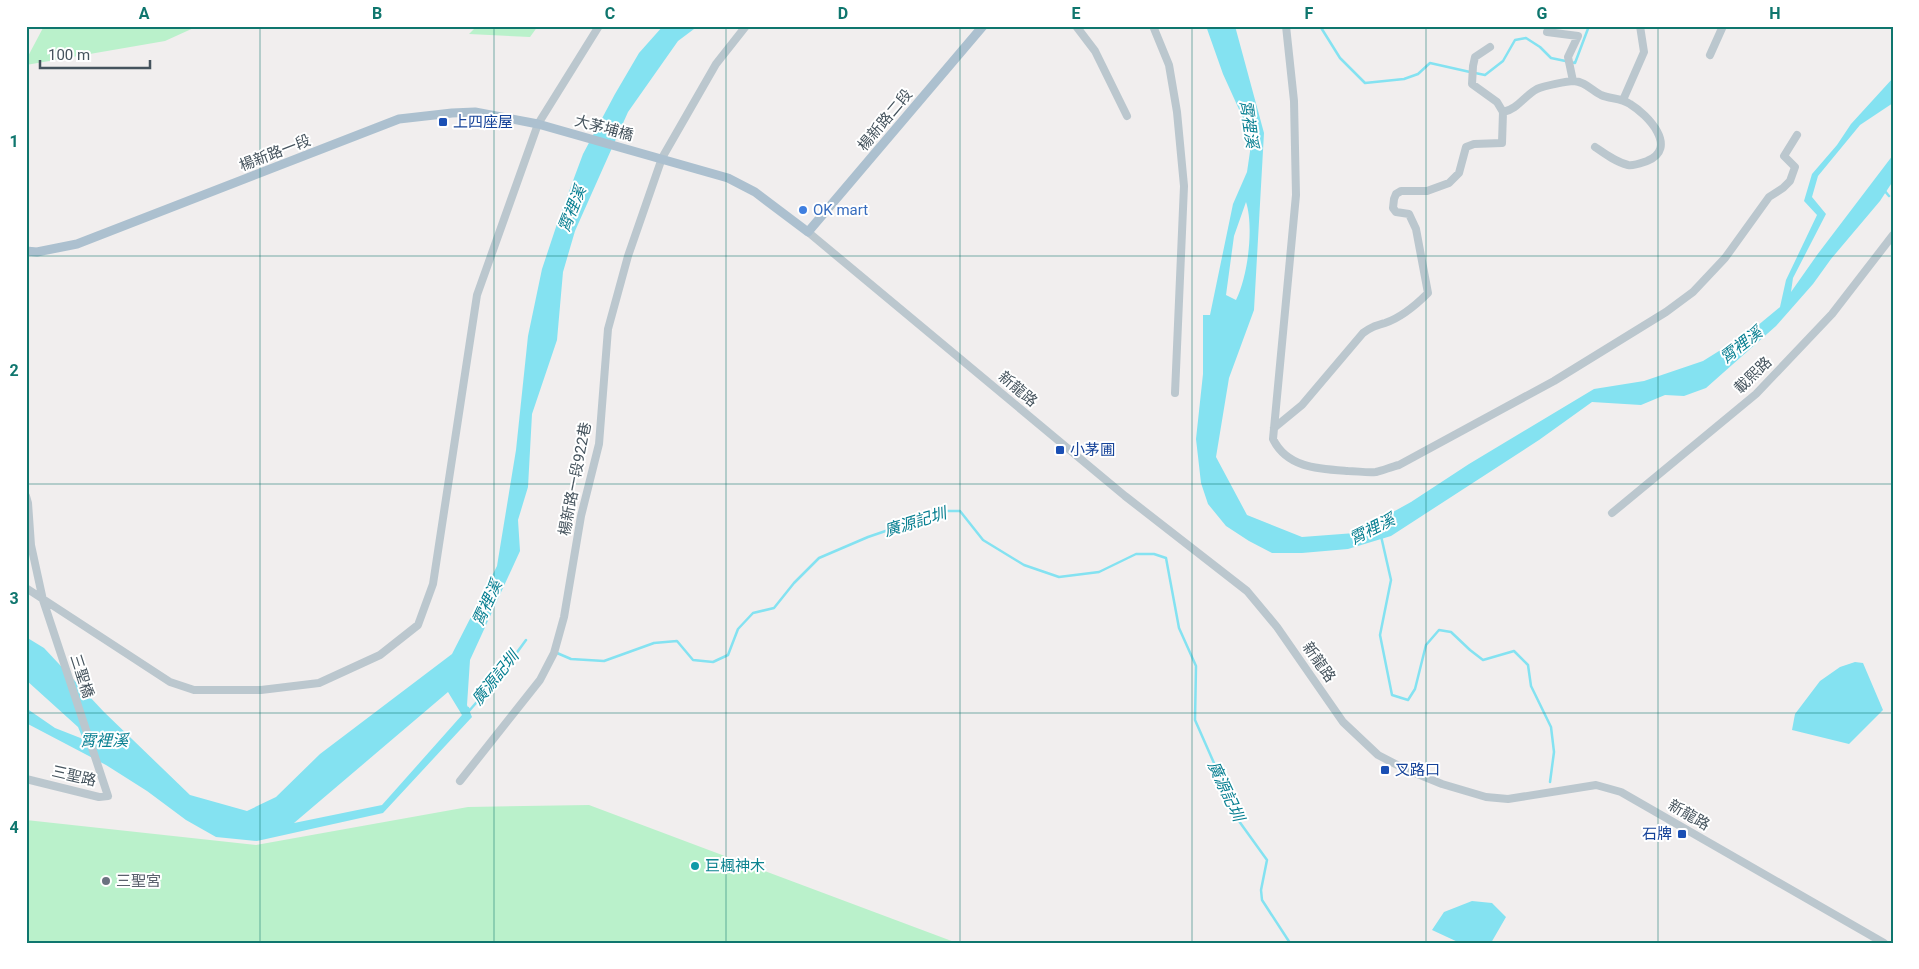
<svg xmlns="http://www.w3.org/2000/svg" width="1919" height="969" font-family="Roboto,'Noto Sans TC',sans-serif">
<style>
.green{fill:#baf1cb}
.water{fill:#84e2f1;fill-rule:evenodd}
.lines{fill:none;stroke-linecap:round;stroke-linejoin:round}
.stream{stroke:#84e2f1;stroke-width:2.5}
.minor{stroke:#bbc7ce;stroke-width:8}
.major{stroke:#acc0cf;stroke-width:9}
.grid{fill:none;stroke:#0f766e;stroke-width:1;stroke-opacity:0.55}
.transit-dot{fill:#1a4fb4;stroke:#fff;stroke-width:2}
.shop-dot{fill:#3f7fe0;stroke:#fff;stroke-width:2}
.culture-dot{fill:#0f9aa8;stroke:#fff;stroke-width:2}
.worship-dot{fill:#6b7280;stroke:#fff;stroke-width:2}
.labels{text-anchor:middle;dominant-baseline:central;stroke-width:4;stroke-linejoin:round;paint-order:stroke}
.street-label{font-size:15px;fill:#45535d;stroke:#fff}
.transit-label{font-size:15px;fill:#164399;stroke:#fff;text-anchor:start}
.shop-label{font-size:15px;fill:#366cbe;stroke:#fff;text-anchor:start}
.culture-label{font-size:15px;fill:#0d838f;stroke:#fff;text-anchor:start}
.worship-label{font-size:15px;fill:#5b616d;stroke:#fff;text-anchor:start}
.water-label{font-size:16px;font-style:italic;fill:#077f91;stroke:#fff}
.neatline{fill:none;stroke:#0f766e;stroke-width:2}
.grid-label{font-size:16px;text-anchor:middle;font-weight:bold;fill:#0f766e}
</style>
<rect width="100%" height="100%" fill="#f1eeee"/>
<!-- green -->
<path class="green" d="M 44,26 L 198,26 L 165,41 L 26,65 L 26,60 Z
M 477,26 L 538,26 L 530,37 L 469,34 Z
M 589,805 L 957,943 L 26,943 L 26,820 L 256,845 L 468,807 Z"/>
<!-- water -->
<path class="water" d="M 663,26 L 698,26 L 678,41 L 628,112 L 575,231 L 563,272 L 557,340 L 532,414 L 528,487 L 518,520 L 520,551 L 470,660 L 467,705 L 472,717 L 383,813 L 257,841 L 216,837 L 186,820 L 147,791 L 106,765 L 26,723 L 26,708 L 55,728 L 83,739 L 78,727 L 26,680 L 26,637 L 44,648 L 104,712 L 190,795 L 247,811 L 276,797 L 320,754 L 452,654 L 497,566 L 516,450 L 528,336 L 542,269 L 558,221 L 583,154 L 615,94 L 639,53 ZM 448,692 L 462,715 L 382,805 L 294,823 Z
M 1206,26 L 1235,26 L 1264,133 L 1254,310 L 1229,378 L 1216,457 L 1247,515 L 1302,537 L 1355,533 L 1411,502 L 1469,464 L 1594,389 L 1644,381 L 1703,361 L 1751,331 L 1780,307 L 1786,280 L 1817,215 L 1804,201 L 1812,174 L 1837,145 L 1851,124 L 1893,78 L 1893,103 L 1860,125 L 1818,176 L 1812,197 L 1826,214 L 1793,278 L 1791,292 L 1817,255 L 1893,155 L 1893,181 L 1880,201 L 1831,259 L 1813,284 L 1776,326 L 1706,388 L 1684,396 L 1665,395 L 1641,405 L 1592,402 L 1539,440 L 1391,536 L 1348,549 L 1302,553 L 1272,553 L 1249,541 L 1226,526 L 1208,504 L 1201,483 L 1196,439 L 1203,374 L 1203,315 L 1210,315 L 1233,204 L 1247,172 L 1252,138 L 1223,74 ZM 1246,202 C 1254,227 1248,276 1236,300 L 1226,295 L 1234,236 Z
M 1855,662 L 1863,663 L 1883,710 L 1849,744 L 1792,730 L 1795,714 L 1820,681 L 1840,667 Z
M 1472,901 L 1492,903 L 1506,917 L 1491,943 L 1460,943 L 1432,930 L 1444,912 Z"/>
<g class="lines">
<!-- stream -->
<path class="stream" d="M 1320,26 L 1340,58 L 1365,83 L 1404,79 L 1418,74 L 1430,63 L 1470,72
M 1475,73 L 1485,75 L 1503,61 L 1515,40 L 1526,38 L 1540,47 L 1551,58 L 1575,63 L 1589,26
M 1884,190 L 1889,196
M 1381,536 L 1391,580 L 1380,635 L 1392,695 L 1408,700 L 1415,689 L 1426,645 L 1439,630 L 1451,632 L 1470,650 L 1483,660 L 1514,651 L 1528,665 L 1531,686 L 1551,727 L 1554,752 L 1550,782
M 557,653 L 571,659 L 604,661 L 654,643 L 677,641 L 693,660 L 713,662 L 728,655 L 738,629 L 753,613 L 774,608 L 794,583 L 819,558 L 868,537 L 944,511 L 960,511 L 983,540 L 1024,565 L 1059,577 L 1099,572 L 1136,554 L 1154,554 L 1166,558 L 1179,628 L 1196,666 L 1195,720 L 1225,788 L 1236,817 L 1267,860 L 1261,890 L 1262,900 L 1290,943
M 468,708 L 469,711 L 502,673 L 526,640"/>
<!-- minor -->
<path class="minor" d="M 1076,26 L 1095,51 L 1127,116
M 1153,26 L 1169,65 L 1177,112 L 1184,186 L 1175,393
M 1286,26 L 1294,101 L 1296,195 L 1273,439 C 1287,468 1319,469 1348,471 C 1357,471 1367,473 1376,472 C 1384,470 1391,467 1399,465 L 1554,381 L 1666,312 L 1693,292 L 1725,258 L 1769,197 L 1783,188 L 1790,181 L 1795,167 L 1784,156 L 1797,135
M 1547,32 L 1578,36 L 1568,57 L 1573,81
M 1710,55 L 1723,26
M 1623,100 L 1644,52 L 1640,26
M 1503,112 C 1518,109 1524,96 1537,89 C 1544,86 1567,81 1574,81 C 1586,82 1591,90 1601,95 C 1610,99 1621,98 1630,104 C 1648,115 1679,148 1647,161 C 1641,163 1634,166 1628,165 C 1616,162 1605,154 1595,147
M 808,232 L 1125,496 L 1247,591 L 1277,627 L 1343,722 L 1378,755 L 1403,768 L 1442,784 L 1486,797 L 1508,799 L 1596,785 L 1621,792 L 1884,943
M 1274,428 L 1302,405 L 1363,333 C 1371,327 1375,326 1385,323 C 1400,318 1416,305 1428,293 L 1416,229 L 1409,214 L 1396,212 L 1393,208 L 1394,199 L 1396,194 L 1401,191 L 1427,191 L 1449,183 L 1459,173 L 1466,147 L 1474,144 L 1502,143 L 1503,112 L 1497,102 L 1472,84 L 1473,66 L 1475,57 L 1490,47
M 26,496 L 28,503 L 31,545 L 43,600 L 108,796 L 99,797 L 26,779
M 1612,513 L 1756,394 L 1832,314 L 1893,235
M 26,588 L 170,682 L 194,690 L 261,690 L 319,683 L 380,655 L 418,625 L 433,584 L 477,295 L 538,124 L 599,26
M 460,781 L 540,680 L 554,653 L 564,617 L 581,516 L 599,444 L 608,329 L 628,256 L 662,158 L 716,64 L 746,26"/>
<!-- major -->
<path class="major" d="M 26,251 L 37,252 L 77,244 L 399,119 L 452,113 L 475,112 L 538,124 L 728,178 L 755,192 L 808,232 L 983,26"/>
</g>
<!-- grid -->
<path class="grid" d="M 260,26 L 260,943M 494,26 L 494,943M 726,26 L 726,943M 960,26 L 960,943M 1192,26 L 1192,943M 1426,26 L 1426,943M 1658,26 L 1658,943M 26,256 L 1893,256M 26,484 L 1893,484M 26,713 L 1893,713"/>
<!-- markers -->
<g class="transit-dot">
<rect x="438" y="117" width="10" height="10" rx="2.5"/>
<rect x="1055" y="445" width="10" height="10" rx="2.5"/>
<rect x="1380" y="765" width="10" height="10" rx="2.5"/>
<rect x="1677" y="829" width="10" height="10" rx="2.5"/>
</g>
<circle class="shop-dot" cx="803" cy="210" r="5"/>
<circle class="culture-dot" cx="695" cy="866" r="5"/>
<circle class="worship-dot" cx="106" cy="881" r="5"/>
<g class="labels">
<!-- street labels -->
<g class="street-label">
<text transform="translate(885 120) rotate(-50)">楊新路二段</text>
<text transform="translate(604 128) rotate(15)">大茅埔橋</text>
<text transform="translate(275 153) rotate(-21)">楊新路一段</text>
<text transform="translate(1753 375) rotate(-44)">載熙路</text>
<text transform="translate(1018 389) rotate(40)">新龍路</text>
<text transform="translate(575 479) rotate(-79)">楊新路一段922巷</text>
<text transform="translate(1319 662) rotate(55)">新龍路</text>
<text transform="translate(82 676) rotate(72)">三聖橋</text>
<text transform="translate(74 776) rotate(13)">三聖路</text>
<text transform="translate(1689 815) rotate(30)">新龍路</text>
</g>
<!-- transit labels -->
<g class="transit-label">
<text x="453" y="122">上四座屋</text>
<text x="1070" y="450">小茅圃</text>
<text x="1395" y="770">叉路口</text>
<text x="1672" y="834" text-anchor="end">石牌</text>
</g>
<!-- shop labels -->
<g class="shop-label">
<text x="813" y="210">OK mart</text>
</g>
<!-- culture labels -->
<g class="culture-label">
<text x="705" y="866">巨楓神木</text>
</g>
<!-- worship labels -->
<g class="worship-label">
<text x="116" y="881">三聖宮</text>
</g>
<!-- water labels -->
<g class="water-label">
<text transform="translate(1249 124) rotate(82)">霄裡溪</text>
<text transform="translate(572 209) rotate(-68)">霄裡溪</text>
<text transform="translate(1741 345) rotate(-38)">霄裡溪</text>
<text transform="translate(915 522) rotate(-17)">廣源記圳</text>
<text transform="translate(1372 529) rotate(-27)">霄裡溪</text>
<text transform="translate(487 603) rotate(-65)">霄裡溪</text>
<text transform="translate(495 678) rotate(-51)">廣源記圳</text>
<text x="104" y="740">霄裡溪</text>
<text transform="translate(1226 791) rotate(65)">廣源記圳</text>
</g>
</g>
<!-- border -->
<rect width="1919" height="969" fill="none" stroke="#ffffff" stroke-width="55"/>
<!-- scale -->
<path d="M40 60v8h110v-8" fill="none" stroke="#45535d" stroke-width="2.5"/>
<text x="48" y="60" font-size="15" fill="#45535d" stroke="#ffffff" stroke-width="4" paint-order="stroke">100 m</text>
<rect x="28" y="28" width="1864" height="914" class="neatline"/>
<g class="grid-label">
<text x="144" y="19">A</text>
<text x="377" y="19">B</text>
<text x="610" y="19">C</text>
<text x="843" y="19">D</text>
<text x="1076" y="19">E</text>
<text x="1309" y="19">F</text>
<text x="1542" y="19">G</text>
<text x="1775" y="19">H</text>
<text x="14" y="147">1</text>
<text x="14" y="376">2</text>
<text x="14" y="604">3</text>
<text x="14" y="833">4</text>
</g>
</svg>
